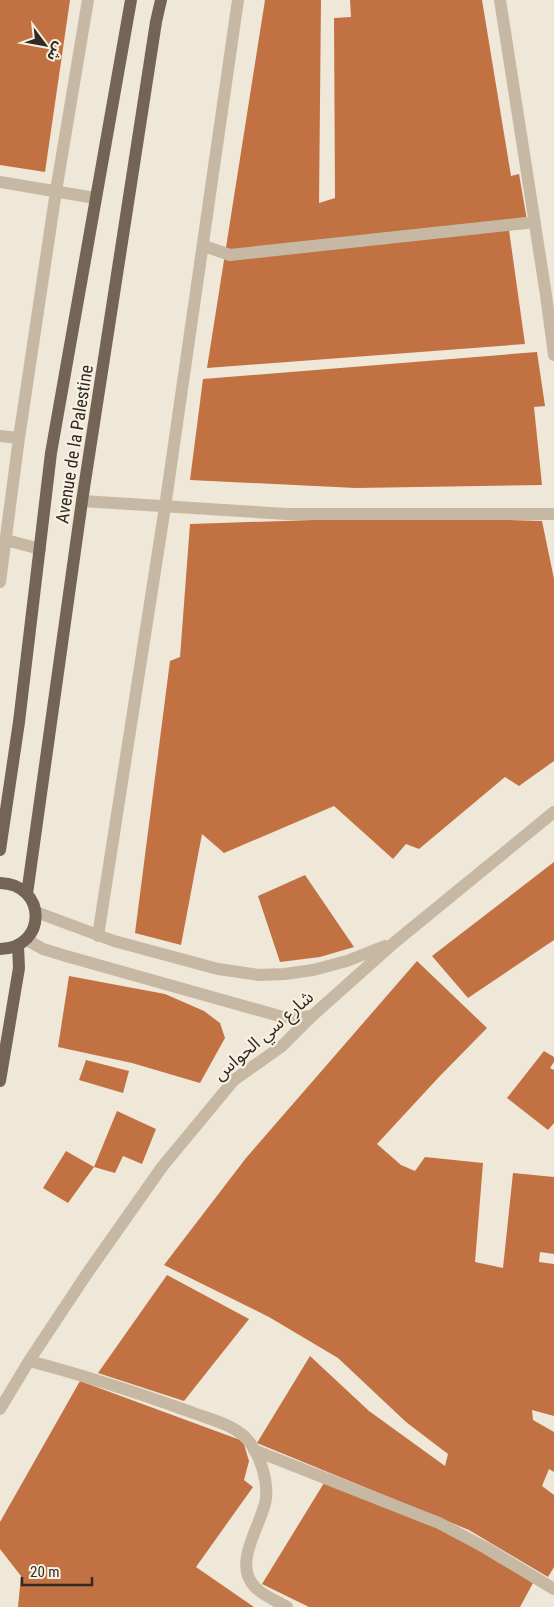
<svg xmlns="http://www.w3.org/2000/svg" width="554" height="1607" font-family="'Roboto Condensed','Noto Sans Arabic',sans-serif">
<style>
.building{fill:#c27242}
.lines{fill:none;stroke-linecap:round;stroke-linejoin:round}
.minor{stroke:#c7b8a3;stroke-width:12}
.major{stroke:#746456;stroke-width:12}
.labels{text-anchor:middle;dominant-baseline:central;stroke-width:4.5;stroke-linejoin:round;paint-order:stroke}
.street-label{font-size:18px;fill:#322b25;stroke:#f8f1e2}
</style>
<rect width="100%" height="100%" fill="#efe7d7"/>
<!-- building -->
<path class="building" d="M 0,0 L 70,0 L 45,172 L 0,165 Z
M 265,0 L 321,0 L 319,203 L 335,198 L 334,18 L 351,17 L 350,0 L 482,0 L 511,176 L 519,174 L 528,226 L 509,230 L 525,344 L 207,368 Z
M 537,352 L 545,406 L 534,407 L 542,485 L 356,488 L 190,480 L 203,379 Z
M 402,517 L 542,521 L 554,579 L 554,761 L 519,786 L 505,777 L 419,849 L 406,844 L 393,859 L 334,806 L 224,853 L 202,834 L 181,945 L 135,933 L 170,661 L 180,657 L 190,524 Z
M 554,862 L 554,940 L 468,998 L 432,956 Z
M 305,875 L 354,947 L 320,957 L 280,962 L 258,896 Z
M 417,961 L 487,1028 L 438,1078 L 377,1144 L 401,1165 L 415,1171 L 425,1157 L 483,1163 L 475,1262 L 503,1268 L 513,1173 L 554,1177 L 554,1254 L 540,1252 L 539,1262 L 554,1264 L 554,1416 L 532,1410 L 533,1420 L 554,1432 L 554,1472 L 549,1469 L 542,1486 L 554,1495 L 554,1567 L 548,1577 L 469,1530 L 257,1443 L 310,1356 L 369,1411 L 445,1466 L 448,1454 L 406,1422 L 338,1358 L 269,1317 L 164,1265 L 246,1158 Z
M 69,976 L 165,994 L 204,1011 L 220,1023 L 225,1038 L 200,1083 L 132,1063 L 58,1047 Z
M 544,1051 L 554,1057 L 554,1062 L 550,1068 L 554,1070 L 554,1123 L 548,1130 L 507,1098 Z
M 86,1060 L 129,1071 L 123,1093 L 79,1080 Z
M 117,1111 L 156,1129 L 142,1164 L 123,1156 L 115,1173 L 94,1167 L 68,1203 L 43,1188 L 66,1151 L 94,1167 Z
M 167,1275 L 249,1319 L 184,1401 L 98,1373 Z
M 80,1381 L 243,1441 L 249,1461 L 244,1480 L 253,1487 L 196,1567 L 254,1607 L 18,1607 L 21,1576 L 0,1549 L 0,1522 Z
M 324,1483 L 436,1525 L 533,1583 L 520,1607 L 309,1607 L 262,1584 Z"/>
<g class="lines">
<!-- minor -->
<path class="minor" d="M 500,0 L 546,295 L 554,355
M 0,182 L 95,198
M 204,246 L 230,255 L 535,222
M 0,436 L 19,438 L 0,582
M 19,438 L 56,191 L 88,0
M 82,501 L 286,514 L 554,514
M 6,540 L 40,549
M 36,912 L 114,941 L 218,969 L 259,975 L 285,974 L 313,970 L 347,961 L 385,946
M 98,936 L 165,507 L 238,0
M 27,940 L 43,949 L 66,956 L 283,1017 L 312,1016
M 29,1361 C 84,1375 138,1393 191,1412 C 209,1419 232,1424 246,1438 C 259,1452 268,1479 266,1498 C 263,1524 231,1563 255,1587 C 263,1596 277,1601 287,1607
M 0,1409 L 29,1361 L 86,1275 L 162,1167 L 234,1080 L 282,1046 L 312,1016 L 395,942 L 554,812
M 254,1450 L 439,1523 L 486,1548 L 554,1589"/>
<!-- major -->
<path class="major" d="M 0,850 L 19,722 L 51,453 L 131,0
M 0,883 C 47,884 48,948 0,949
M 27,894 L 82,501 L 156,22 L 161,0
M 0,1081 L 19,968 L 18,946"/>
</g>
<g class="labels">
<!-- street labels -->
<g class="street-label">
<text transform="translate(74 444) rotate(-81)">Avenue de la Palestine</text>
<text transform="translate(263 1035) rotate(-41)">شارع سي الحواس</text>
</g>
</g>
<!-- north arrow -->
<g transform="translate(45 45) rotate(122)" stroke="#f8f1e2" stroke-width="4" paint-order="stroke">
<path d="M0-4L9 19L0 12L-9 19Z" fill="#322b25"/>
<text y="-8" font-size="14" font-weight="bold" text-anchor="middle" fill="#322b25">ش</text>
</g>
<!-- scale -->
<path d="M22 1577v8h70v-8" fill="none" stroke="#322b25" stroke-width="2.5"/>
<text x="30" y="1577" font-size="15" fill="#322b25" stroke="#f8f1e2" stroke-width="4" paint-order="stroke">20 m</text>
</svg>
